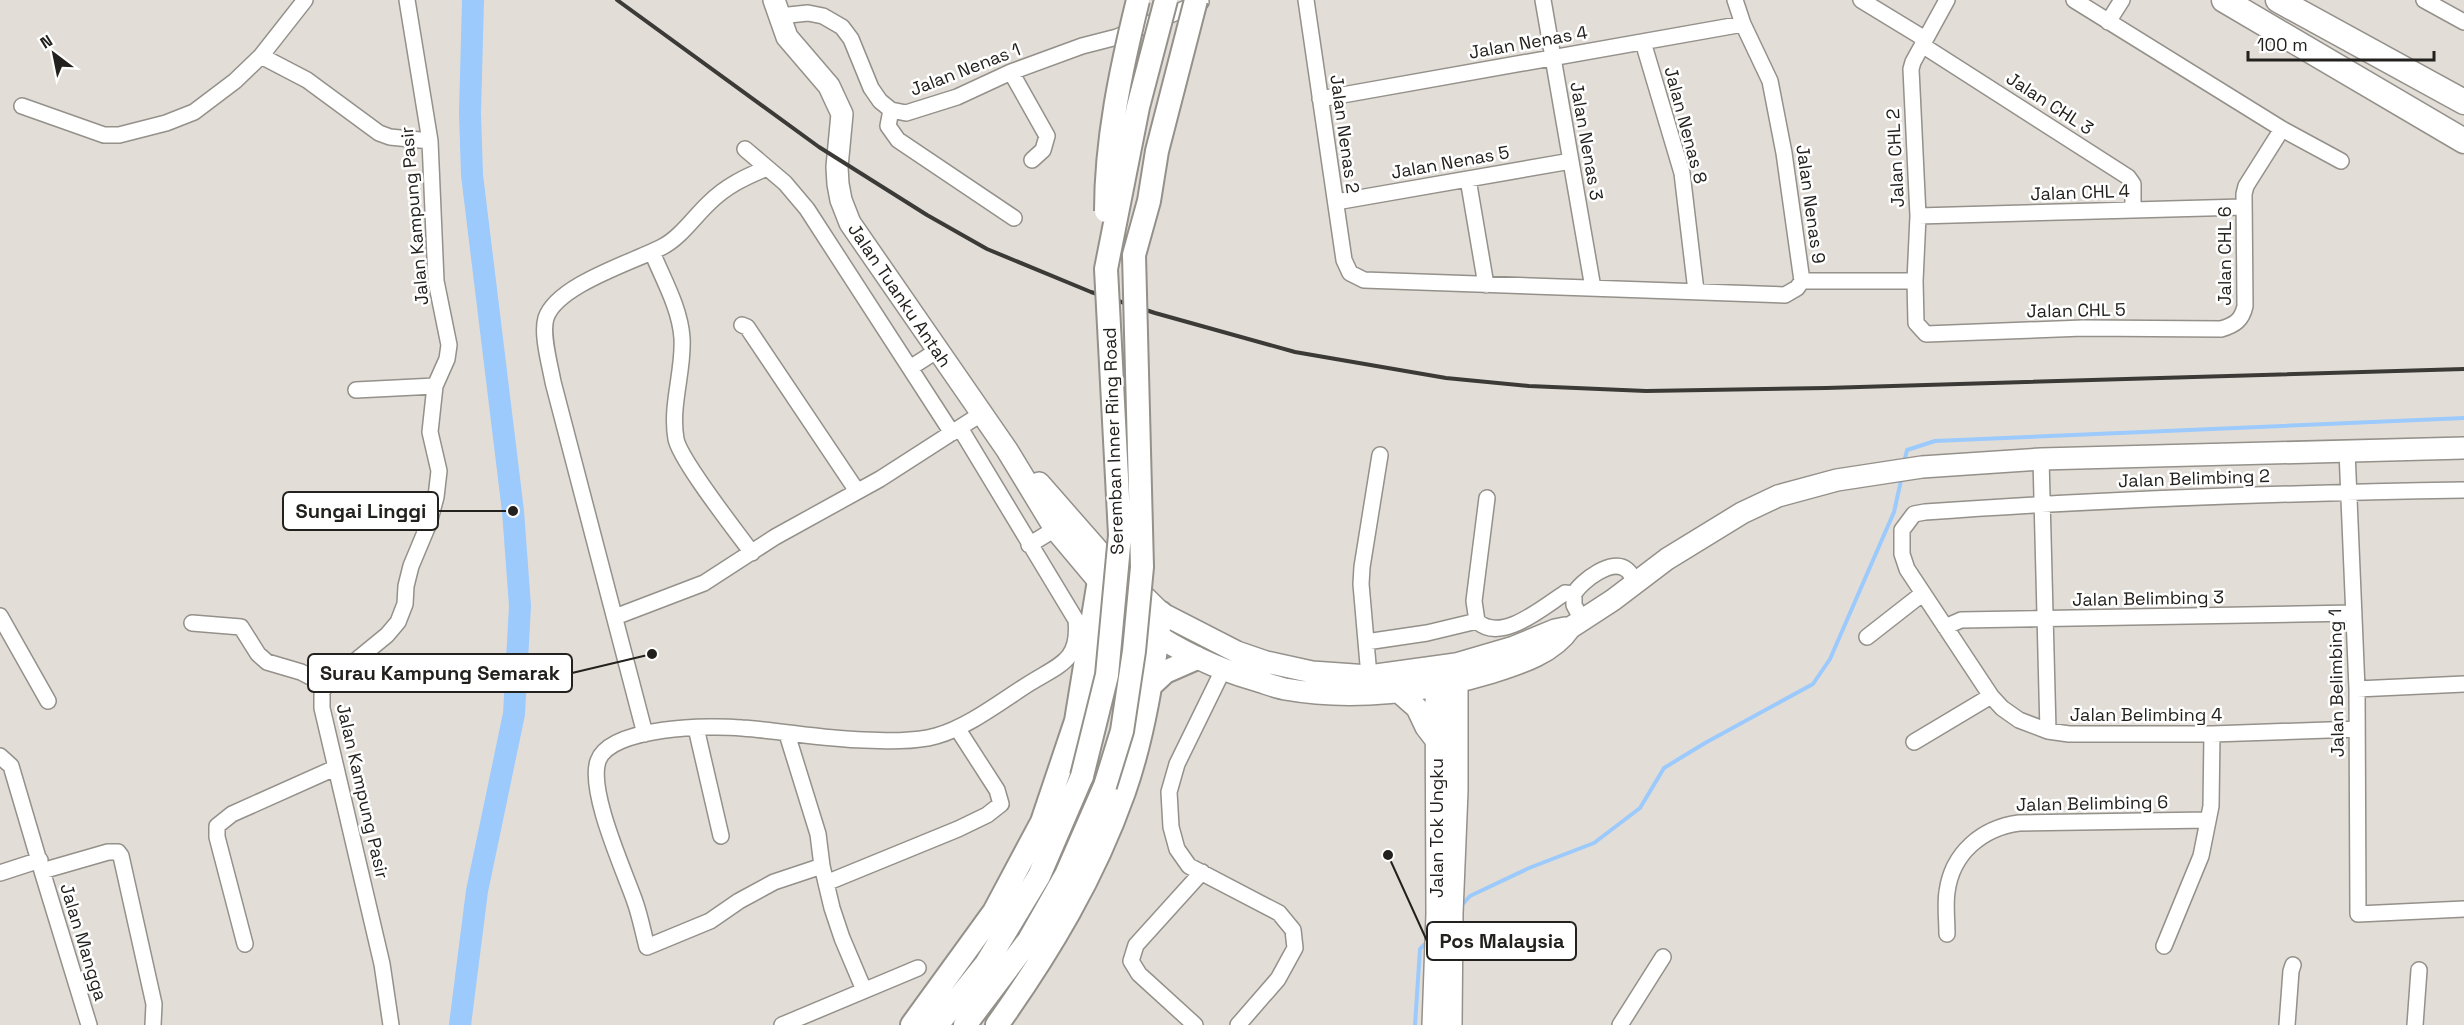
<svg xmlns="http://www.w3.org/2000/svg" width="2464" height="1025" font-family="'Space Grotesk',sans-serif">
<style>
.lines{fill:none;stroke-linecap:round;stroke-linejoin:round}
.stream{stroke:#9ccafc;stroke-width:4}
.river{stroke:#9ccafc;stroke-width:22}
.minor-casing{stroke:#94908a;stroke-width:18}
.secondary-casing{stroke:#94908a;stroke-width:24}
.primary-casing{stroke:#94908a;stroke-width:26}
.trunk-casing{stroke:#94908a;stroke-width:27}
.minor{stroke:#fff;stroke-width:15}
.secondary{stroke:#fff;stroke-width:21}
.primary{stroke:#fff;stroke-width:22}
.trunk{stroke:#fff;stroke-width:24}
.rail{stroke:#3c3a37;stroke-width:4}
.primary-bridge-casing{stroke:#94908a;stroke-width:26;stroke-linecap:butt}
.primary-bridge{stroke:#fff;stroke-width:22}
.labels{text-anchor:middle;dominant-baseline:central;stroke-width:5;stroke-linejoin:round;paint-order:stroke}
.street-label{font-size:18px;fill:#22211e;stroke:#fff}
.leader{fill:none;stroke:#22211e;stroke-width:2}
.callout-dot{fill:#22211e;stroke:#fff;stroke-width:2}
.callout{fill:#fff;stroke:#22211e;stroke-width:2}
.callout-label{font-size:20px;text-anchor:middle;font-weight:bold;fill:#22211e}
</style>
<rect width="100%" height="100%" fill="#e2ded7"/>
<g class="lines">
<!-- stream -->
<path class="stream" d="M 1904,463 L 1907,450 L 1935,441 L 2464,418
M 1460,907 L 1470,896 L 1529,868 L 1594,843 L 1640,808 L 1664,768 L 1705,743 L 1813,684 L 1830,659 L 1894,512 L 1902,476
M 1415,1025 L 1420,949 L 1428,941"/>
<!-- river -->
<path class="river" d="M 460,1025 L 477,891 L 514,714 L 520,606 L 513,511 L 472,175 L 470,113 L 473,0"/>
<defs>
<path id="minor" d="M 1306,0 L 1344,260 L 1350,273 L 1364,280 L 1785,295 L 1797,288 L 1802,281 L 1784,153 L 1770,81 L 1743,24 L 1735,0
M 1543,0 L 1593,288
M 1861,0 L 1925,39
M 1947,0 L 1913,62 L 1911,69 L 1918,216 L 1915,281 L 1916,323 L 1926,334 L 2083,328 L 2221,329 C 2235,325 2242,320 2245,306 L 2244,194 L 2246,186 L 2282,129
M 2074,0 L 2282,129 L 2341,161
M 2424,0 L 2464,22
M 779,16 L 808,13 L 823,16 L 842,27 L 851,39 L 871,88 L 880,101 L 891,110 L 906,113 L 957,97 L 1011,72 L 1082,46 L 1117,37 L 1201,2
M 2108,22 L 2122,0
M 1643,42 L 1682,173 L 1696,291
M 1922,45 L 2128,177 L 2133,184 L 2133,210
M 261,56 L 305,0
M 1011,72 L 1047,136 L 1043,150 L 1032,160
M 1320,99 L 1743,24
M 22,106 L 104,135 L 119,135 L 166,123 L 194,112 L 235,81 L 261,56 L 307,80 L 379,133 L 390,137 L 430,141
M 891,110 L 888,126 L 898,140 L 1014,218
M 745,149 L 785,183 L 807,209 L 952,433
M 1468,179 L 1486,285
M 1336,202 L 1571,161
M 1918,216 L 2243,207
M 652,252 C 663,279 680,308 682,338 C 684,371 670,405 676,439 C 680,460 736,531 752,553
M 1802,281 L 1915,281
M 742,325 L 747,327 L 857,491
M 910,368 L 938,350
M 356,390 L 435,386
M 2347,451 L 2357,689 L 2358,914 L 2464,909
M 2041,459 L 2048,731
M 1487,498 L 1474,601 L 1477,621 C 1501,644 1543,607 1565,593 L 1574,594
M 292,513 L 429,523
M 1029,545 L 1055,529
M 0,616 L 48,701
M 615,617 L 704,583 L 775,537 L 880,479 L 981,414
M 1582,620 L 1574,605 L 1574,594 C 1581,581 1613,557 1627,570 C 1631,573 1633,579 1636,582
M 192,623 L 241,627 L 258,654 L 267,662 L 301,672 L 326,685
M 1945,627 L 1961,620 L 2354,613
M 1867,637 L 1922,594
M 1366,642 L 1427,633 L 1477,621
M 1223,670 L 1177,764 L 1169,792 L 1171,827 L 1177,849 L 1189,866 L 1279,913 L 1293,930 L 1295,948 L 1278,979 L 1238,1025
M 1369,676 L 1361,584 L 1362,567 L 1380,455
M 2357,689 L 2464,684
M 696,728 L 721,836
M 2357,729 L 2212,734 L 2069,734 L 2048,731 L 2019,720 L 2002,708 L 1991,696 L 1907,569 L 1902,554 L 1902,530 L 1914,514 L 1925,512 C 2104,499 2284,493 2464,490
M 645,734 L 553,382 C 550,365 541,334 546,318 C 557,285 633,262 662,247 C 680,238 694,217 709,203 C 726,186 745,177 767,168
M 787,734 L 818,834 L 822,866 L 832,908 L 842,938 L 864,990
M 1914,742 L 1991,696
M 0,756 L 11,766 L 42,871 L 108,852 L 118,852 L 121,856 L 154,1004 L 153,1025
M 822,866 L 774,882 L 739,901 L 710,921 L 647,947 C 643,932 640,915 634,899 C 623,868 588,791 598,761 C 610,726 712,725 742,728 C 783,731 823,739 864,740 C 886,741 914,742 936,736 C 967,728 1003,700 1030,683 C 1061,664 1080,660 1076,620 L 960,428
M 42,871 L 89,1025
M 0,873 L 40,860
M 826,883 L 958,829 L 987,815 L 1001,804 L 997,790 L 957,728
M 1947,934 C 1947,920 1945,905 1947,892 C 1952,853 1982,828 2019,823 L 2208,820
M 245,944 L 217,837 L 217,826 L 232,814 L 335,768
M 2164,946 L 2201,856 L 2211,806 L 2212,734
M 391,1025 L 382,964 L 322,708 L 322,692 L 326,685 L 387,635 L 398,622 L 405,604 L 406,586 L 411,566 L 429,523 L 436,497 L 439,471 L 430,432 L 435,386 L 447,359 L 449,345 L 436,281 L 430,141 L 407,0
M 782,1025 L 918,968
M 1195,1025 L 1139,974 L 1131,961 L 1136,945 L 1202,872
M 1620,1025 L 1663,957
M 2287,1025 L 2291,971 L 2293,965
M 2415,1025 L 2419,970"/>
<path id="secondary" d="M 774,0 L 787,37 L 829,86 L 842,114 L 837,167 L 838,184 L 841,200 L 850,223 L 1007,450 L 1055,529 L 1107,591
M 1039,483 L 1103,556 L 1161,613 L 1237,652 L 1266,662 L 1312,672 L 1369,676 L 1456,664 L 1514,647 L 1555,630 L 1565,628
M 1144,627 C 1179,651 1214,668 1255,680 C 1265,683 1275,687 1285,689 C 1353,701 1428,692 1493,672 C 1521,663 1553,653 1570,628 L 1613,600 L 1667,559 L 1742,513 L 1778,496 L 1837,480 L 1922,467 L 2041,459 L 2464,448
M 1400,693 L 1417,708 L 1426,727 L 1436,740
M 1433,1025 L 1437,914 L 1436,671
M 1451,1025 L 1452,913 L 1457,791 L 1457,671"/>
<path id="primary" d="M 1147,682 L 1149,687 L 1165,672 L 1197,658
M 912,1025 L 994,912 L 1042,822 L 1076,721 L 1103,556
M 937,1025 L 986,964 L 1039,876 L 1082,776
M 965,1025 L 1029,940 L 1066,875 L 1105,786
M 997,1025 C 1049,952 1094,877 1124,792 C 1144,735 1153,673 1161,613"/>
<path id="trunk" d="M 2224,0 L 2464,141
M 2278,0 L 2464,102"/>
</defs>
<!-- minor casing -->
<use href="#minor" class="minor-casing"/>
<!-- secondary casing -->
<use href="#secondary" class="secondary-casing"/>
<!-- primary casing -->
<use href="#primary" class="primary-casing"/>
<!-- trunk casing -->
<use href="#trunk" class="trunk-casing"/>
<!-- minor -->
<use href="#minor" class="minor"/>
<!-- secondary -->
<use href="#secondary" class="secondary"/>
<!-- primary -->
<use href="#primary" class="primary"/>
<!-- trunk -->
<use href="#trunk" class="trunk"/>
<!-- rail -->
<path class="rail" d="M 617,0 L 819,147 L 927,215 L 987,249 L 1091,292 L 1155,313 L 1295,352 L 1446,378 L 1529,386 L 1646,391 L 1826,388 L 2464,369"/>
<defs>
<path id="primary-bridge" d="M 1106,211 C 1106,140 1121,69 1138,0
M 1082,776 L 1107,675 L 1120,535 L 1106,269 L 1138,107 L 1166,0
M 1105,786 L 1122,731 L 1134,651 L 1142,567 L 1134,255 L 1149,201 L 1157,151 L 1196,0"/>
</defs>
<!-- primary-bridge casing -->
<use href="#primary-bridge" class="primary-bridge-casing"/>
<!-- primary-bridge -->
<use href="#primary-bridge" class="primary-bridge"/>
</g>
<g class="labels">
<!-- street labels -->
<g class="street-label">
<text transform="translate(1528 42) rotate(-10)">Jalan Nenas 4</text>
<text transform="translate(965 69) rotate(-21)">Jalan Nenas 1</text>
<text transform="translate(2050 103) rotate(33)">Jalan CHL 3</text>
<text transform="translate(1686 125) rotate(75)">Jalan Nenas 8</text>
<text transform="translate(1345 134) rotate(82)">Jalan Nenas 2</text>
<text transform="translate(1587 141) rotate(80)">Jalan Nenas 3</text>
<text transform="translate(1895 158) rotate(-93)">Jalan CHL 2</text>
<text transform="translate(1450 162) rotate(-10)">Jalan Nenas 5</text>
<text transform="translate(2080 192) rotate(-2)">Jalan CHL 4</text>
<text transform="translate(1811 204) rotate(82)">Jalan Nenas 9</text>
<text transform="translate(414 216) rotate(-95)">Jalan Kampung Pasir</text>
<text transform="translate(2224 256) rotate(-90)">Jalan CHL 6</text>
<text transform="translate(900 295) rotate(56)">Jalan Tuanku Antah</text>
<text transform="translate(2076 310) rotate(-1)">Jalan CHL 5</text>
<text transform="translate(1113 441) rotate(-92)">Seremban Inner Ring Road</text>
<text transform="translate(2194 478) rotate(-2)">Jalan Belimbing 2</text>
<text transform="translate(2148 598) rotate(-1)">Jalan Belimbing 3</text>
<text transform="translate(2336 683) rotate(-91)">Jalan Belimbing 1</text>
<text x="2146" y="714">Jalan Belimbing 4</text>
<text transform="translate(363 791) rotate(77)">Jalan Kampung Pasir</text>
<text transform="translate(2092 803) rotate(-1)">Jalan Belimbing 6</text>
<text transform="translate(1436 828) rotate(-90)">Jalan Tok Ungku</text>
<text transform="translate(84 942) rotate(73)">Jalan Mangga</text>
</g>
</g>
<!-- callouts -->
<path class="leader" d="M513 511L438 511M652 654L572 673M1388 855L1427 941"/>
<g class="callout-dot">
<circle cx="513" cy="511" r="6"/>
<circle cx="652" cy="654" r="6"/>
<circle cx="1388" cy="855" r="6"/>
</g>
<g class="callout">
<rect x="283" y="492" width="155" height="38" rx="6"/>
<rect x="308" y="654" width="264" height="38" rx="6"/>
<rect x="1427" y="922" width="149" height="38" rx="6"/>
</g>
<g class="callout-label">
<text x="361" y="518">Sungai Linggi</text>
<text x="440" y="680">Surau Kampung Semarak</text>
<text x="1502" y="948">Pos Malaysia</text>
</g>
<!-- north arrow -->
<g transform="translate(54 54) rotate(328)" stroke="#ffffff" stroke-width="4.5" paint-order="stroke">
<path d="M0-4.5L10 22L0 15L-10 22Z" fill="#22211e"/>
<text y="-9" font-size="16" font-weight="bold" text-anchor="middle" fill="#22211e">N</text>
</g>
<!-- scale -->
<path d="M2248 51v9h186v-9" fill="none" stroke="#22211e" stroke-width="3"/>
<text x="2257" y="51" font-size="18" fill="#22211e" stroke="#ffffff" stroke-width="4.5" paint-order="stroke">100 m</text>
</svg>
